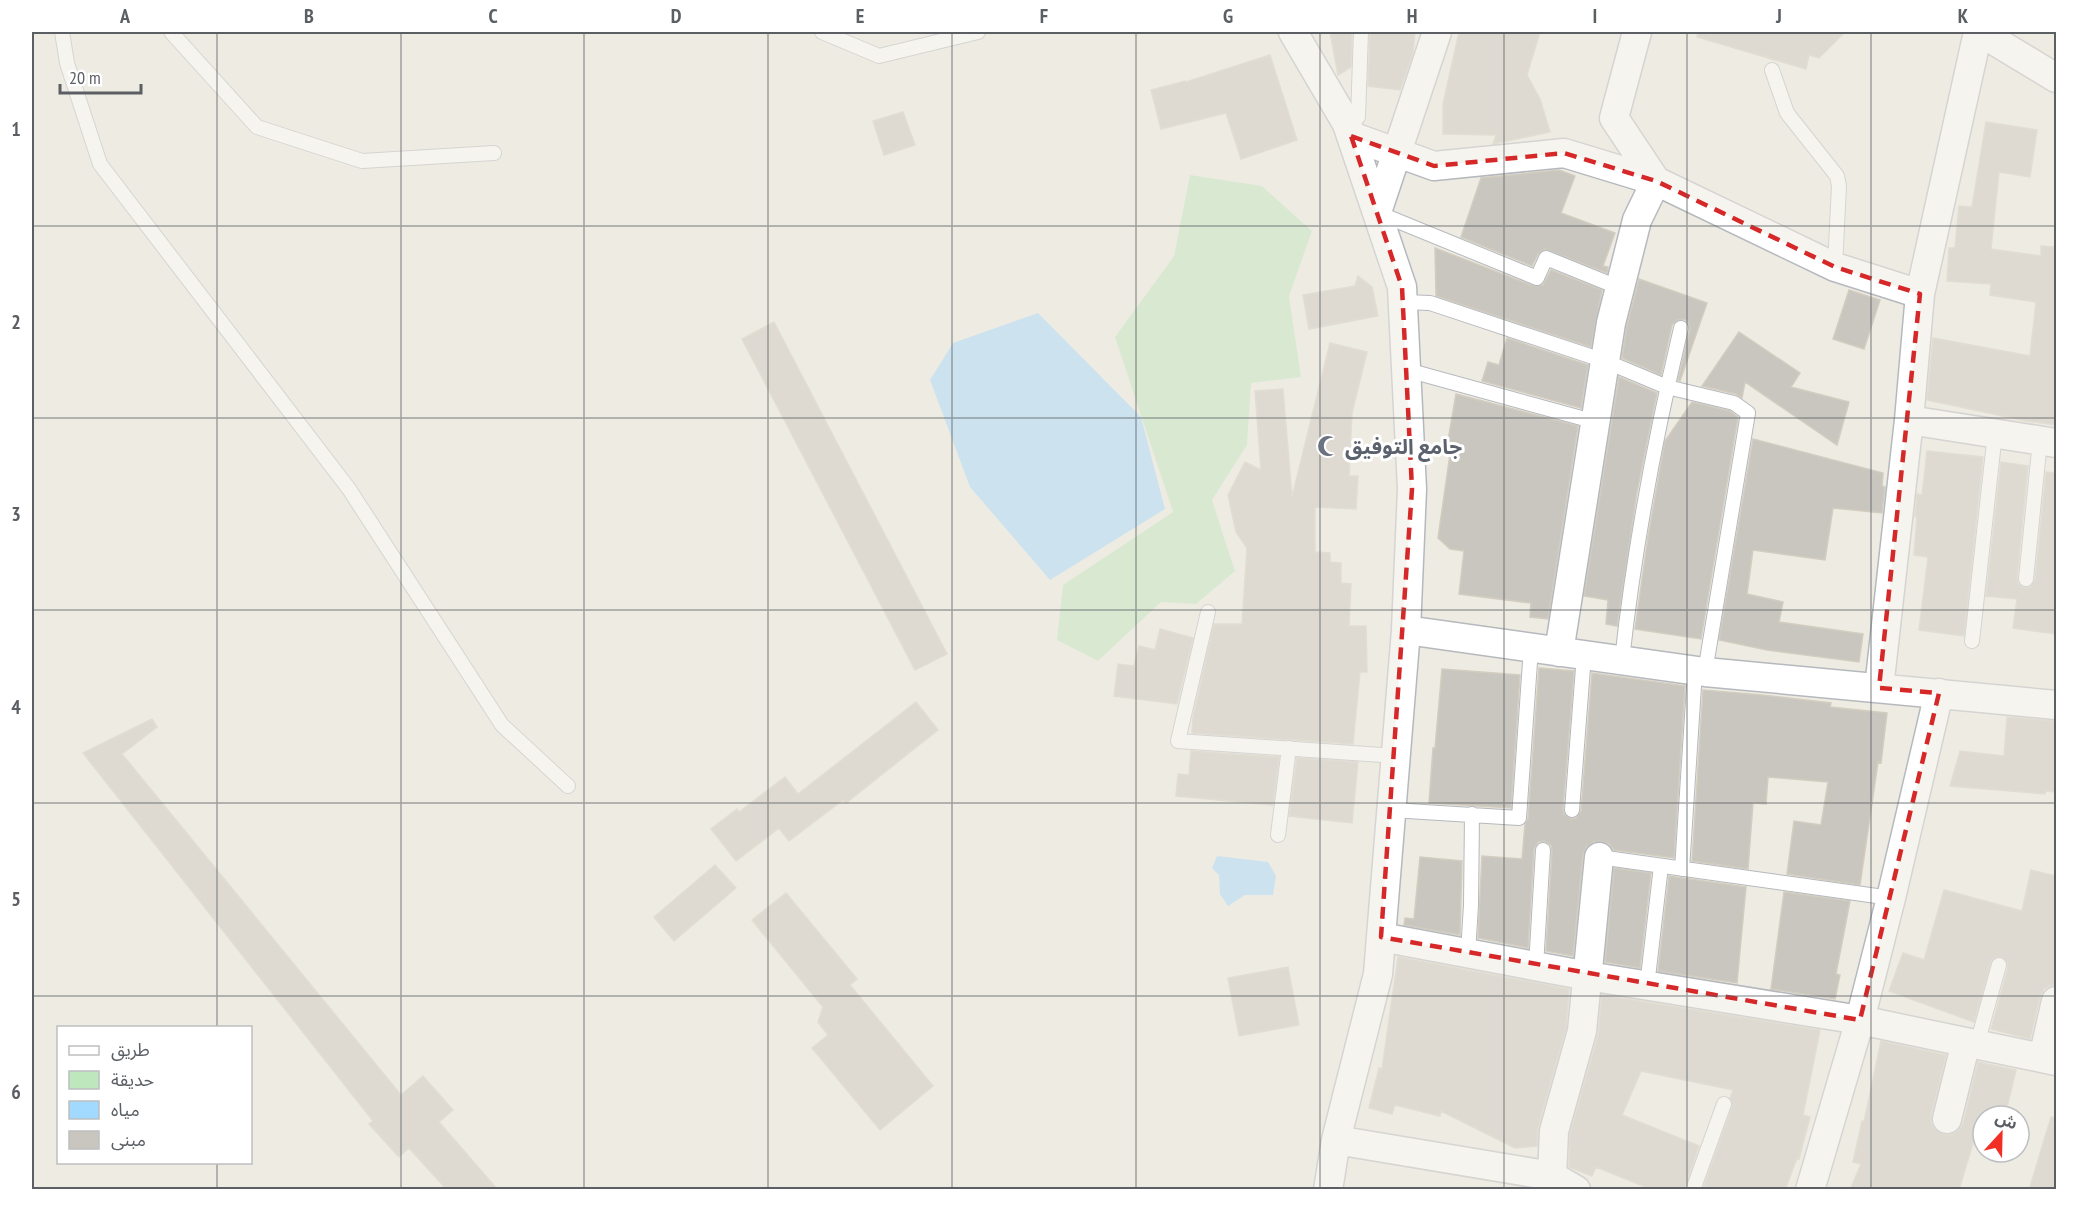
<svg xmlns="http://www.w3.org/2000/svg" width="2088" height="1221" font-family="'PT Sans Narrow','Noto Sans Arabic',sans-serif">
<style>
.green{fill:#bee7bd}
.water{fill:#a2d9ff}
.building{fill:#c9c6bf;stroke:#d3cdc0;stroke-width:1.5}
.lines{fill:none;stroke-linecap:round;stroke-linejoin:round}
.lane-casing{stroke:#b5b9be;stroke-width:16}
.street-casing{stroke:#b5b9be;stroke-width:31}
.lane{stroke:#fff;stroke-width:14}
.street{stroke:#fff;stroke-width:28}
.marked{fill:none;stroke:#d62828;stroke-width:4.5;stroke-dasharray:12 8;stroke-linejoin:round}
.grid{fill:none;stroke:#5b5f64;stroke-width:1.5;stroke-opacity:0.55}
.labels{text-anchor:middle;dominant-baseline:central;stroke-width:6;stroke-linejoin:round;paint-order:stroke}
.worship-label{font-size:21px;font-weight:bold;fill:#5b616d;stroke:#fff;text-anchor:start}
.neatline{fill:none;stroke:#5b5f64;stroke-width:2}
.grid-label{font-size:20px;text-anchor:middle;font-weight:bold;fill:#5b5f64}
</style>
<rect width="100%" height="100%" fill="#eeebe2"/>
<!-- green -->
<path class="green" d="M 1190,175 L 1262,186 L 1312,231 L 1289,296 L 1301,377 L 1251,383 L 1247,445 L 1212,500 L 1235,571 L 1196,604 L 1161,602 L 1098,661 L 1057,640 L 1063,585 L 1173,512 L 1115,337 L 1174,256 Z"/>
<!-- water -->
<path class="water" d="M 1038,313 L 1141,417 L 1165,509 L 1050,580 L 970,487 L 930,380 L 953,343 Z
M 1217,856 L 1268,862 L 1276,876 L 1273,895 L 1245,895 L 1228,906 L 1220,894 L 1219,875 L 1212,868 Z"/>
<!-- building -->
<path class="building" d="M 1330,32 L 1352,32 L 1351,67 L 1338,75 Z
M 1370,32 L 1415,32 L 1413,53 L 1400,90 L 1368,86 Z
M 1459,32 L 1540,32 L 1527,75 L 1540,99 L 1550,132 L 1493,144 L 1496,135 L 1443,134 L 1443,104 Z
M 1698,32 L 1845,32 L 1819,58 L 1809,55 L 1806,69 L 1697,37 Z
M 1270,55 L 1297,140 L 1241,159 L 1226,113 L 1161,129 L 1151,90 L 1185,81 L 1186,82 Z
M 903,112 L 915,145 L 884,155 L 873,121 Z
M 1986,122 L 2037,130 L 2030,177 L 1999,172 L 1991,249 L 2041,256 L 2041,246 L 2056,247 L 2056,425 L 2026,421 L 1927,400 L 1933,338 L 2030,356 L 2036,302 L 1990,295 L 1991,284 L 1947,281 L 1949,248 L 1955,248 L 1959,206 L 1972,207 Z
M 1559,170 L 1575,176 L 1561,213 L 1615,233 L 1603,266 L 1608,267 L 1607,273 L 1545,249 L 1538,254 L 1532,266 L 1461,237 L 1481,178 Z
M 1435,248 L 1534,286 L 1543,285 L 1551,270 L 1602,290 L 1591,347 L 1436,296 Z
M 1358,276 L 1372,287 L 1378,316 L 1309,329 L 1303,295 L 1355,286 Z
M 1639,279 L 1707,303 L 1680,381 L 1678,380 L 1690,329 L 1688,322 L 1684,319 L 1678,320 L 1672,325 L 1661,375 L 1622,358 L 1627,326 Z
M 1849,290 L 1880,300 L 1864,349 L 1833,339 Z
M 774,322 L 947,654 L 915,670 L 742,339 Z
M 1739,332 L 1800,373 L 1791,387 L 1849,402 L 1837,445 L 1745,382 L 1742,398 L 1736,394 L 1702,386 Z
M 1507,338 L 1588,365 L 1581,408 L 1482,381 L 1488,362 L 1499,365 Z
M 1330,343 L 1367,352 L 1352,413 L 1349,476 L 1358,476 L 1356,509 L 1315,507 L 1315,552 L 1330,553 L 1330,562 L 1341,563 L 1341,583 L 1351,584 L 1349,626 L 1366,626 L 1367,672 L 1360,672 L 1353,744 L 1192,733 L 1193,717 L 1214,624 L 1242,624 L 1247,548 L 1236,532 L 1228,495 L 1245,462 L 1261,470 L 1255,391 L 1283,389 L 1292,497 Z
M 1619,377 L 1657,393 L 1637,492 L 1617,626 L 1606,624 L 1608,600 L 1584,596 Z
M 1456,394 L 1578,426 L 1548,619 L 1530,617 L 1531,603 L 1459,594 L 1464,551 L 1450,549 L 1438,538 L 1451,447 L 1447,446 Z
M 1692,402 L 1730,411 L 1738,417 L 1701,639 L 1635,629 L 1648,537 L 1665,441 Z
M 1753,439 L 1883,473 L 1882,486 L 1885,487 L 1882,513 L 1833,508 L 1825,560 L 1753,550 L 1747,594 L 1783,602 L 1779,622 L 1863,634 L 1859,662 L 1767,650 L 1719,640 Z
M 1927,451 L 1983,457 L 1964,636 L 1919,630 L 1928,557 L 1914,555 L 1917,517 L 1915,517 L 1917,494 L 1922,495 Z
M 2001,462 L 2028,466 L 2017,578 L 2018,583 L 2025,588 L 2030,587 L 2035,580 L 2046,472 L 2056,473 L 2056,634 L 2013,628 L 2017,599 L 1986,596 Z
M 1160,629 L 1193,638 L 1177,704 L 1114,696 L 1118,664 L 1134,666 L 1139,646 L 1155,650 Z
M 1539,668 L 1574,671 L 1563,809 L 1564,814 L 1571,819 L 1576,818 L 1581,811 L 1592,673 L 1685,686 L 1674,858 L 1614,850 L 1609,844 L 1601,841 L 1593,842 L 1586,847 L 1583,855 L 1573,956 L 1546,951 L 1552,851 L 1551,845 L 1544,841 L 1538,842 L 1534,849 L 1528,948 L 1478,938 L 1482,856 L 1522,859 L 1525,824 L 1528,819 Z
M 1442,669 L 1520,675 L 1511,808 L 1429,803 L 1433,748 L 1435,748 Z
M 1703,690 L 1762,695 L 1831,703 L 1830,707 L 1887,713 L 1881,763 L 1878,762 L 1860,885 L 1787,874 L 1794,821 L 1821,825 L 1828,782 L 1768,777 L 1766,804 L 1753,803 L 1748,869 L 1692,861 Z
M 916,702 L 938,730 L 846,803 L 843,800 L 789,841 L 779,828 L 736,861 L 711,829 L 737,809 L 739,812 L 785,777 L 798,794 Z
M 2007,717 L 2056,721 L 2056,792 L 2046,791 L 2045,794 L 1950,786 L 1960,751 L 2004,756 Z
M 152,719 L 157,727 L 122,754 L 401,1095 L 423,1076 L 453,1110 L 439,1122 L 498,1190 L 447,1190 L 409,1148 L 399,1157 L 369,1124 L 373,1121 L 83,753 Z
M 1191,751 L 1279,757 L 1273,805 L 1176,796 L 1178,774 L 1189,775 Z
M 1297,758 L 1358,762 L 1352,823 L 1289,816 Z
M 1420,857 L 1462,861 L 1460,935 L 1404,925 L 1405,918 L 1414,919 Z
M 715,865 L 736,888 L 674,941 L 654,917 Z
M 1614,868 L 1651,873 L 1640,968 L 1605,962 Z
M 2031,870 L 2056,876 L 2056,985 L 2051,985 L 2044,989 L 2040,997 L 2030,1039 L 1991,1029 L 2008,967 L 2007,962 L 2002,957 L 1996,957 L 1991,962 L 1974,1022 L 1889,991 L 1903,953 L 1924,960 L 1944,890 L 2022,911 Z
M 1669,876 L 1746,887 L 1737,983 L 1658,971 Z
M 1784,892 L 1850,901 L 1836,974 L 1840,975 L 1835,999 L 1771,989 Z
M 786,893 L 857,979 L 850,985 L 933,1086 L 880,1130 L 812,1048 L 828,1035 L 818,1022 L 823,1007 L 752,920 Z
M 1398,957 L 1569,989 L 1566,1028 L 1538,1127 L 1537,1146 L 1515,1148 L 1441,1111 L 1440,1116 L 1395,1105 L 1392,1114 L 1369,1108 L 1379,1068 L 1382,1069 Z
M 1288,967 L 1299,1025 L 1239,1036 L 1228,978 Z
M 1602,995 L 1820,1030 L 1803,1115 L 1810,1117 L 1799,1159 L 1797,1158 L 1785,1190 L 1713,1190 L 1704,1186 L 1732,1107 L 1730,1098 L 1733,1090 L 1641,1071 L 1622,1115 L 1699,1146 L 1684,1190 L 1653,1190 L 1596,1167 L 1592,1176 L 1569,1167 L 1570,1134 L 1598,1035 Z
M 1881,1041 L 1946,1055 L 1931,1116 L 1931,1123 L 1935,1130 L 1944,1135 L 1951,1135 L 1958,1131 L 1963,1124 L 1978,1062 L 2016,1070 L 2005,1116 L 1983,1116 L 1983,1121 L 1980,1120 L 1959,1190 L 1850,1190 L 1861,1164 L 1853,1162 L 1862,1121 L 1864,1122 Z
M 2051,1117 L 2056,1118 L 2056,1190 L 2029,1190 Z"/>
<g class="lines">
<defs>
<path id="lane" d="M 62,32 L 67,63 L 100,164 L 349,489 L 502,725 L 568,786
M 171,32 L 257,127 L 362,161 L 494,153
M 822,32 L 879,56 L 978,32
M 1772,70 L 1787,113 L 1837,176 L 1839,186 L 1835,267
M 1347,124 L 1358,117 L 1361,32
M 1378,213 L 1537,278 L 1546,258 L 1620,288
M 1403,302 L 1430,303 L 1605,361 L 1667,387 L 1734,403 L 1748,413 L 1705,672
M 1407,370 L 1596,422
M 2026,579 L 2040,441
M 1208,612 L 1178,741 L 1396,756
M 1972,641 L 1995,433
M 1622,660 C 1634,549 1655,438 1681,328
M 1392,810 L 1519,818 L 1531,648
M 1572,810 L 1584,655
M 1278,835 L 1289,748
M 1599,857 L 1891,898
M 1682,869 L 1695,671
M 1468,953 L 1471,905 L 1472,814
M 1536,966 L 1543,850
M 1647,986 L 1661,866
M 1977,1044 L 1999,965
M 1693,1190 L 1724,1104"/>
<path id="street" d="M 1293,32 L 1347,124 L 1402,287 L 1412,489 L 1406,630 L 1378,974 L 1336,1140 L 1328,1190
M 1637,32 L 1614,118 L 1656,181 L 1835,267 L 1920,294
M 1980,32 L 2056,78
M 1351,136 L 1434,166 L 1564,153 L 1656,181 L 1637,220 L 1611,323 L 1559,652
M 1377,212 L 1437,32
M 1909,420 L 1920,294 L 1978,32
M 1406,630 L 1705,672 L 2056,705
M 1879,688 L 1909,420 L 2056,443
M 1381,937 L 1588,976 L 1860,1020 L 2056,1061
M 2043,1058 L 2056,1001
M 1947,1119 L 1966,1042
M 1336,1140 L 1552,1176 L 1576,1190
M 1552,1176 L 1554,1131 L 1582,1031 L 1599,857
M 1810,1190 L 1860,1020 L 1891,898 L 1939,693"/>
</defs>
<!-- lane casing -->
<use href="#lane" class="lane-casing"/>
<!-- street casing -->
<use href="#street" class="street-casing"/>
<!-- lane -->
<use href="#lane" class="lane"/>
<!-- street -->
<use href="#street" class="street"/>
</g>
<!-- marked area -->
<path d="M0 0H2088V1221H0ZM 1351,136 L 1434,166 L 1564,153 L 1656,181 L 1835,267 L 1920,294 L 1879,688 L 1939,693 L 1860,1020 L 1381,937 L 1412,489 L 1402,287 Z" fill="#eeebe2" fill-opacity=".55" fill-rule="evenodd"/>
<path class="marked" d="M 1351,136 L 1434,166 L 1564,153 L 1656,181 L 1835,267 L 1920,294 L 1879,688 L 1939,693 L 1860,1020 L 1381,937 L 1412,489 L 1402,287 Z"/>
<!-- grid -->
<path class="grid" d="M 217,32 L 217,1028M 401,32 L 401,1190M 584,32 L 584,1190M 768,32 L 768,1190M 952,32 L 952,1190M 1136,32 L 1136,1190M 1320,32 L 1320,1190M 1504,32 L 1504,1190M 1687,32 L 1687,1190M 1871,32 L 1871,1190M 32,226 L 2056,226M 32,418 L 2056,418M 32,610 L 2056,610M 32,803 L 2056,803M 32,996 L 2056,996M 217,1162 L 217,1190"/>
<!-- icons -->
<defs>
<symbol id="mosque-bare" viewBox="-9 -9 18 18"><path d="M3.5-4.9A6 6 0 1 0 3.5 4.9A5 5 0 1 1 3.5-4.9Z" fill="#6b7280" stroke="#fff" stroke-width="2.5" paint-order="stroke"/></symbol>
</defs>
<g fill-rule="evenodd">
<use href="#mosque-bare" x="1313" y="431" width="30" height="30"/>
</g>
<g class="labels">
<!-- worship labels -->
<g class="worship-label">
<text x="1345" y="446">جامع التوفيق</text>
</g>
</g>
<!-- border -->
<rect width="2088" height="1221" fill="none" stroke="#ffffff" stroke-width="66"/>
<!-- legend -->
<rect x="57" y="1026" width="195" height="138" fill="#ffffff" stroke="#bdbfc1" stroke-width="1.5"/>
<rect x="69" y="1046" width="30" height="9" fill="#ffffff" stroke="#bdbfc1" stroke-width="1.5"/>
<text x="111" y="1056" font-size="18" fill="#5b5f64">طريق</text>
<rect x="69" y="1071" width="30" height="18" fill="#bee7bd" stroke="#bdbfc1" stroke-width="1.5"/>
<text x="111" y="1086" font-size="18" fill="#5b5f64">حديقة</text>
<rect x="69" y="1101" width="30" height="18" fill="#a2d9ff" stroke="#bdbfc1" stroke-width="1.5"/>
<text x="111" y="1116" font-size="18" fill="#5b5f64">مياه</text>
<rect x="69" y="1131" width="30" height="18" fill="#c9c6bf" stroke="#bdbfc1" stroke-width="1.5"/>
<text x="111" y="1146" font-size="18" fill="#5b5f64">مبنى</text>
<!-- north arrow -->
<g transform="translate(2001 1134) rotate(22)"><circle r="28" fill="#ffffff" stroke="#bdbfc1" stroke-width="1.5"/>
<path d="M0-4.5L10 22L0 15L-10 22Z" fill="#f22f25"/>
<text y="-9" font-size="16" font-weight="bold" text-anchor="middle" fill="#5b5f64">ش</text>
</g>
<!-- scale -->
<path d="M60 84v9h81v-9" fill="none" stroke="#5b5f64" stroke-width="3"/>
<text x="69" y="84" font-size="18" fill="#5b5f64" stroke="#ffffff" stroke-width="4.5" paint-order="stroke">20 m</text>
<rect x="33" y="33" width="2022" height="1155" class="neatline"/>
<g class="grid-label">
<text x="125" y="23">A</text>
<text x="309" y="23">B</text>
<text x="493" y="23">C</text>
<text x="676" y="23">D</text>
<text x="860" y="23">E</text>
<text x="1044" y="23">F</text>
<text x="1228" y="23">G</text>
<text x="1412" y="23">H</text>
<text x="1595" y="23">I</text>
<text x="1779" y="23">J</text>
<text x="1963" y="23">K</text>
<text x="16" y="136">1</text>
<text x="16" y="329">2</text>
<text x="16" y="521">3</text>
<text x="16" y="714">4</text>
<text x="16" y="906">5</text>
<text x="16" y="1099">6</text>
</g>
</svg>
